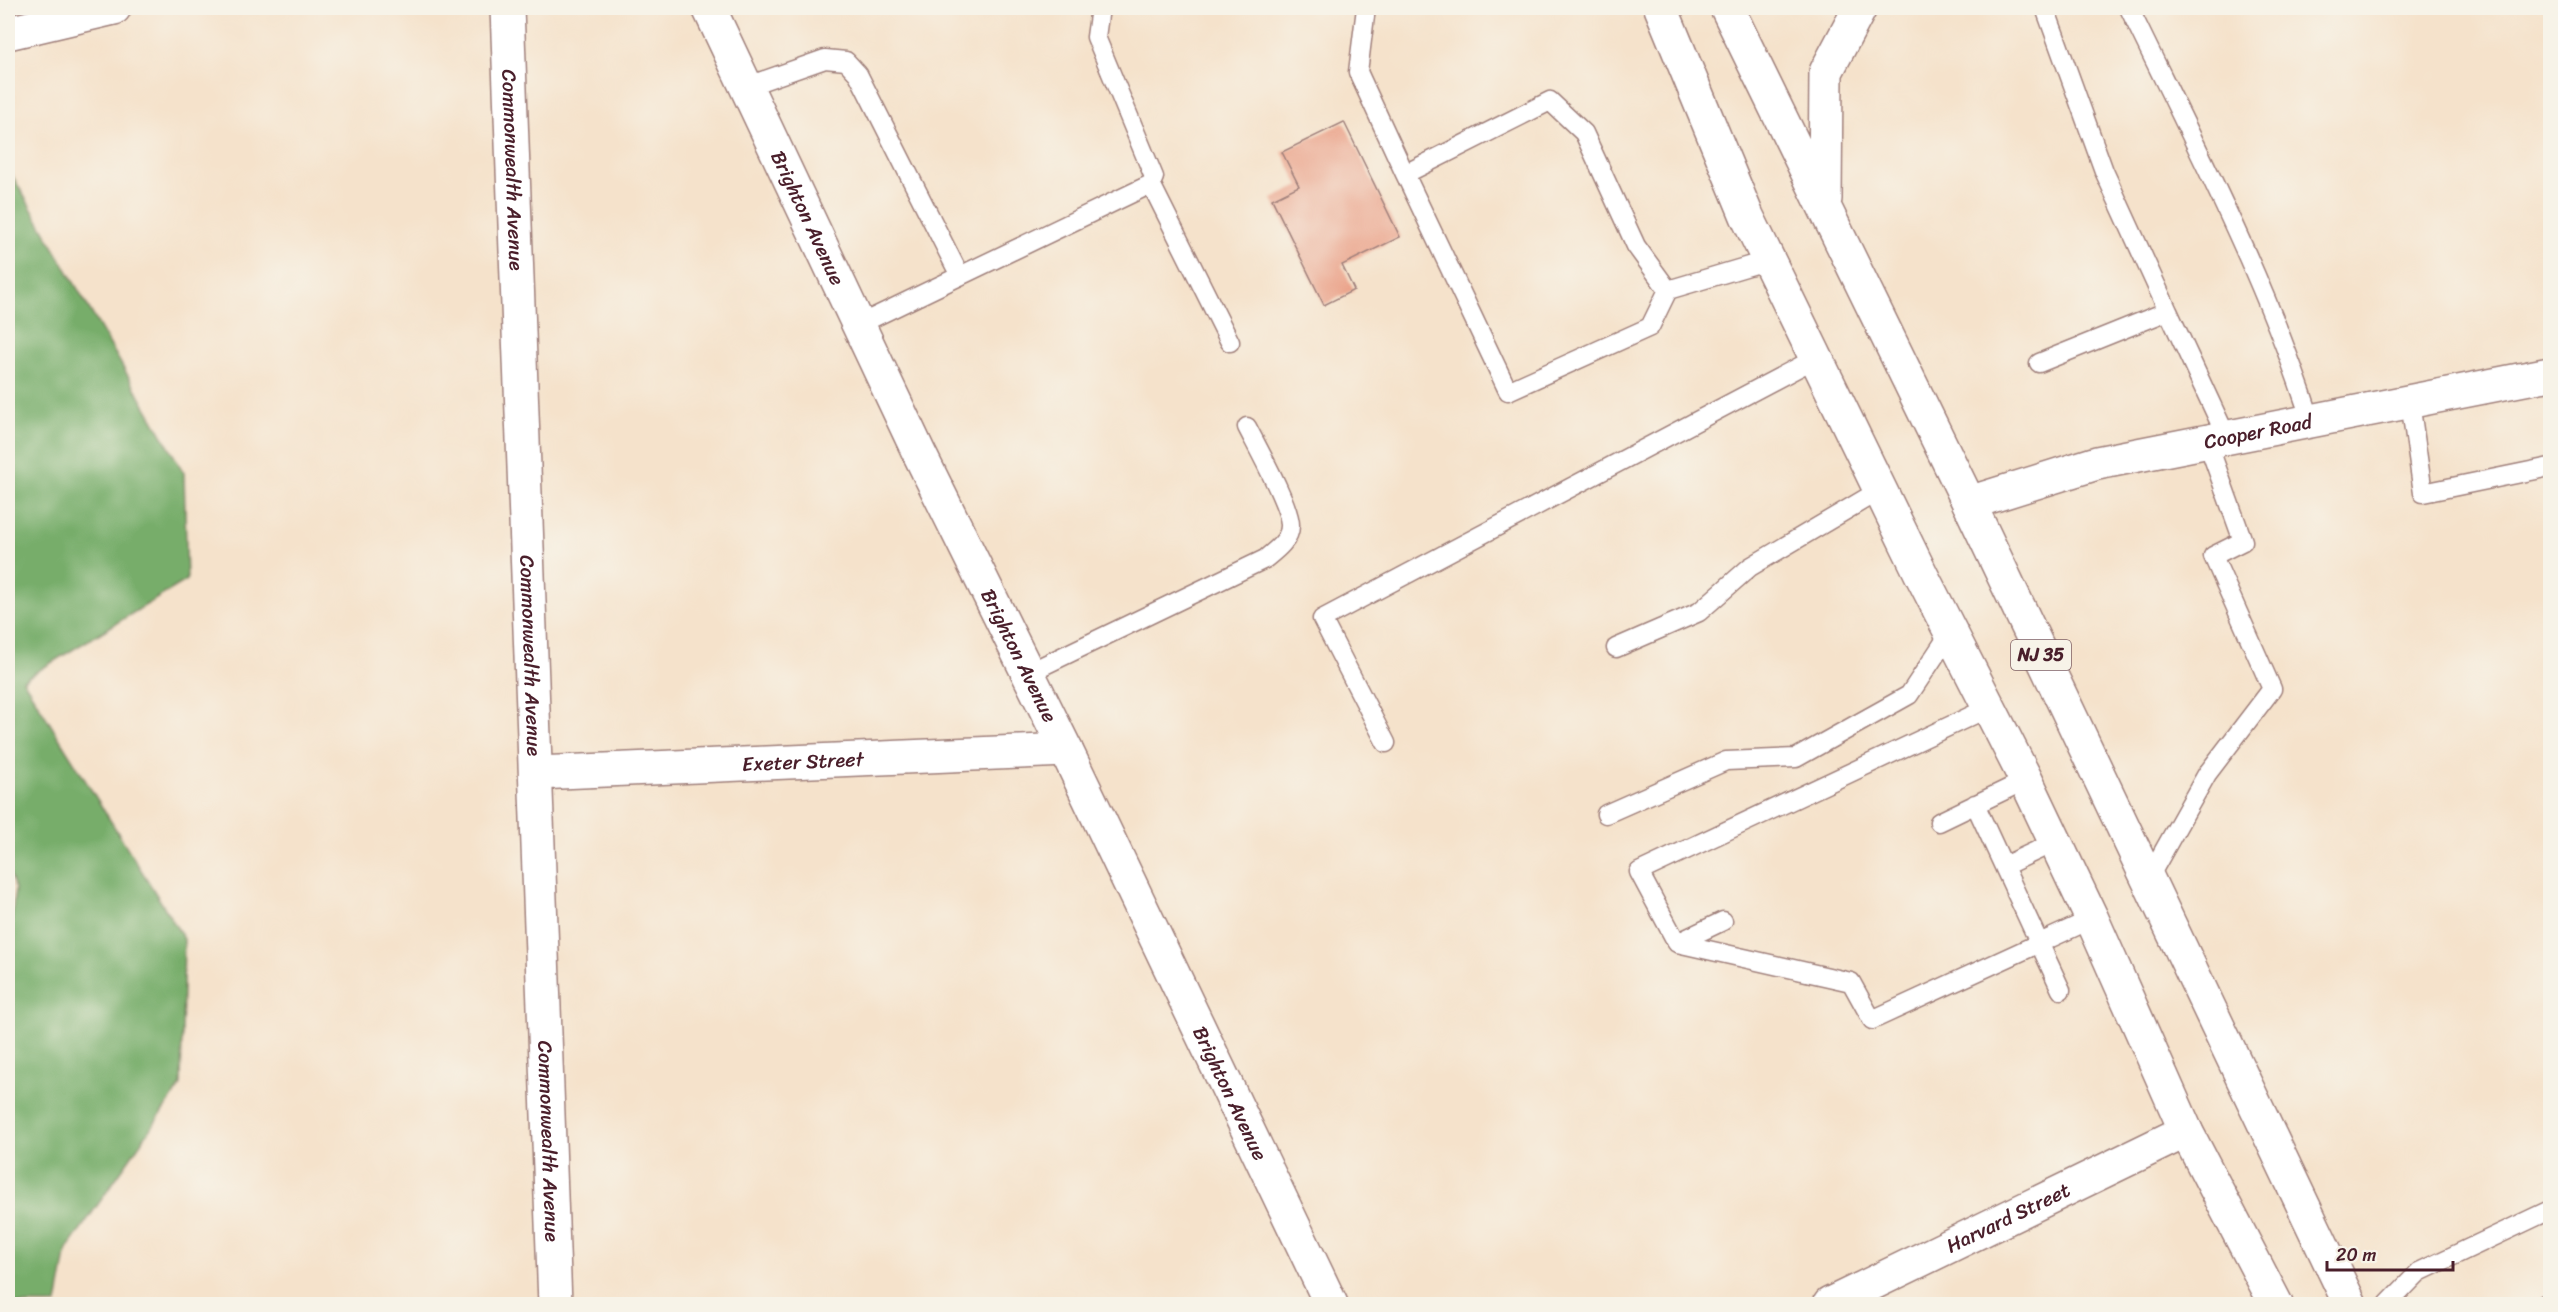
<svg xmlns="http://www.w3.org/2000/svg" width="2558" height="1312" font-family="Sriracha,sans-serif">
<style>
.forest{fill:#77ad6b;stroke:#60664b;stroke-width:1.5}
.building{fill:#eaa188}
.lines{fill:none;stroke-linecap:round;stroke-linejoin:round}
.service-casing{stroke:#a0807b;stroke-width:21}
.minor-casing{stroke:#a0807b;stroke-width:36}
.tertiary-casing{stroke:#a0807b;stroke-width:36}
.trunk-casing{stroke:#a0807b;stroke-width:36}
.service{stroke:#fff;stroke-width:18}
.minor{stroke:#fff;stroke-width:33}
.tertiary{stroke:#fff;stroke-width:33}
.trunk{stroke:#fff;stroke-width:33}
.labels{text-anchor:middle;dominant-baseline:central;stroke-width:6;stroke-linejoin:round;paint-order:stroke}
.shield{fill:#f7f3e8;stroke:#7e5f64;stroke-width:1.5}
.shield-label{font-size:18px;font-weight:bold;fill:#4a1f2b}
.street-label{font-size:20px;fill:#4a1f2b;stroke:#f7f3e8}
</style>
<rect width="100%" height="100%" fill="#f7f3e8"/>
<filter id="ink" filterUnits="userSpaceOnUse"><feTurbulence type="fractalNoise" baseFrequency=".0167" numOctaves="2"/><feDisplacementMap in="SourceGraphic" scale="12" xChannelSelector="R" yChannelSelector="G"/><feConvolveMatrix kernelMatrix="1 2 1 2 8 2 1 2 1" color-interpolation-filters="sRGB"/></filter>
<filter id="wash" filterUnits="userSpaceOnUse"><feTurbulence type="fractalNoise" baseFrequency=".008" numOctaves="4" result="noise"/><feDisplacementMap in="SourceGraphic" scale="24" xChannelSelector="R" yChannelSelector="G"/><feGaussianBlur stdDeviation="1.35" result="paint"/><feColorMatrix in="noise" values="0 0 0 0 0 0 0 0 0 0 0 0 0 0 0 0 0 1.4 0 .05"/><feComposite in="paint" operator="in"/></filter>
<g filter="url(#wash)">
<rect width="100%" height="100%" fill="#f5e2cb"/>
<!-- forest -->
<path class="forest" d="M 8,168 L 184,473 L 187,580 L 23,680 L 184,939 L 181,1085 L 67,1249 L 57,1304 L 8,1304 L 8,953 L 15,889 L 8,868 Z"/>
<g id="blocks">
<!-- building -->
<path class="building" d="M 1344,122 L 1400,237 L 1342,265 L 1354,290 L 1324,305 L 1272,199 L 1299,186 L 1282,152 Z"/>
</g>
</g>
<g filter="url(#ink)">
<use href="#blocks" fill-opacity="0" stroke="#a0807b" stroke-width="1.5"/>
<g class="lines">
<defs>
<path id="service" d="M 1100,8 L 1096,37 L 1154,177 L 1151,184 L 1230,342
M 1366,8 L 1358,72 L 1405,174 L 1550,101 L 1584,133 L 1636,246 L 1668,290 L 1769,260
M 2045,8 L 2104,171 L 2168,311
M 2129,8 C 2194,143 2265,277 2311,421
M 745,87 L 825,59 L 846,61 L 858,74 L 960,276
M 1405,174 L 1508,391 L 1650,327 L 1668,290
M 858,325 L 1151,184
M 2039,363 L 2168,311 L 2227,438
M 2410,402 L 2423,493 L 2550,467
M 1616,648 L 1699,612 L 1750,567 L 1880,490
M 1028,673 L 1265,559 C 1275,551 1290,540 1290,526 C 1291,507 1257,447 1247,427
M 1386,743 L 1322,619 L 1816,358
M 1975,804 L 2061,990
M 1606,814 L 1726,761 L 1796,758 L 1909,695 L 1950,633
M 1939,822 L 2026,780
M 2004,866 L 2055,842
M 2148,879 L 2207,774 L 2272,689 L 2213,556 L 2243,541 L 2207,441
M 1723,921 L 1677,943 L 1639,872 L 1988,708
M 1677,943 L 1851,982 L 1872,1020 L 2092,919
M 2388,1304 L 2419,1272 L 2550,1210
M 2545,1304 L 2550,1302"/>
<g id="minor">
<path id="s1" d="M 507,8 L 555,1304"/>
<path id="s2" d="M 709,8 L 918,451 L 1066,750 L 1331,1304"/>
<path id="s3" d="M 537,773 L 1066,750"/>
<path id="s4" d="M 1830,1304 L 2186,1131"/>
</g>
<g id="tertiary">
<path d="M 8,33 L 114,8"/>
<path id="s5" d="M 1969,503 L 2097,463 L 2550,374"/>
</g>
<path id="trunk" d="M 1661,8 L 1747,216 L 1922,576 L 2026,780 L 2092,919 L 2186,1131 L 2276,1304
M 1727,8 L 1969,503 L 2350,1304
M 1825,199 L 1826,72 L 1860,8"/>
</defs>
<!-- service casing -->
<use href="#service" class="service-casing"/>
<!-- minor casing -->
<use href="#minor" class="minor-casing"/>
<!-- tertiary casing -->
<use href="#tertiary" class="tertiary-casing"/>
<!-- trunk casing -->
<use href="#trunk" class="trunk-casing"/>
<!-- service -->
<use href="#service" class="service"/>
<!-- minor -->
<use href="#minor" class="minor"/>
<!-- tertiary -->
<use href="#tertiary" class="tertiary"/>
<!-- trunk -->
<use href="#trunk" class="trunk"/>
</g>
</g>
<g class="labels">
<!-- shield labels -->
<rect class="shield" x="2011" y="640" width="60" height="30" rx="4.5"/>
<g class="shield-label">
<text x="2041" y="655">NJ 35</text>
</g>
<!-- street labels -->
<g class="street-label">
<text stroke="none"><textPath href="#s1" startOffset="162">Commonwealth Avenue</textPath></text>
<text stroke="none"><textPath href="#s2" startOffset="232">Brighton Avenue</textPath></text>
<text stroke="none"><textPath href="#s5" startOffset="298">Cooper Road</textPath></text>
<text stroke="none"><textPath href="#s1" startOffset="648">Commonwealth Avenue</textPath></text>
<text stroke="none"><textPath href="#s2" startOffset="718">Brighton Avenue</textPath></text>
<text stroke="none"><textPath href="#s3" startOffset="266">Exeter Street</textPath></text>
<text stroke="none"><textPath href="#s2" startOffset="1204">Brighton Avenue</textPath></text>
<text stroke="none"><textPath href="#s1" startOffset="1134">Commonwealth Avenue</textPath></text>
<text stroke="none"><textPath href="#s4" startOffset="198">Harvard Street</textPath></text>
</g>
</g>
<!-- margin -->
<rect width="2558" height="1312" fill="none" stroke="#f7f3e8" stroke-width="30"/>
<!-- scale -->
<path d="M2327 1261v9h126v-9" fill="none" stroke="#4a1f2b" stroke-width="3"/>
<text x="2336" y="1261" font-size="18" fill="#4a1f2b" stroke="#f7f3e8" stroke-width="4.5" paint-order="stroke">20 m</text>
</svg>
